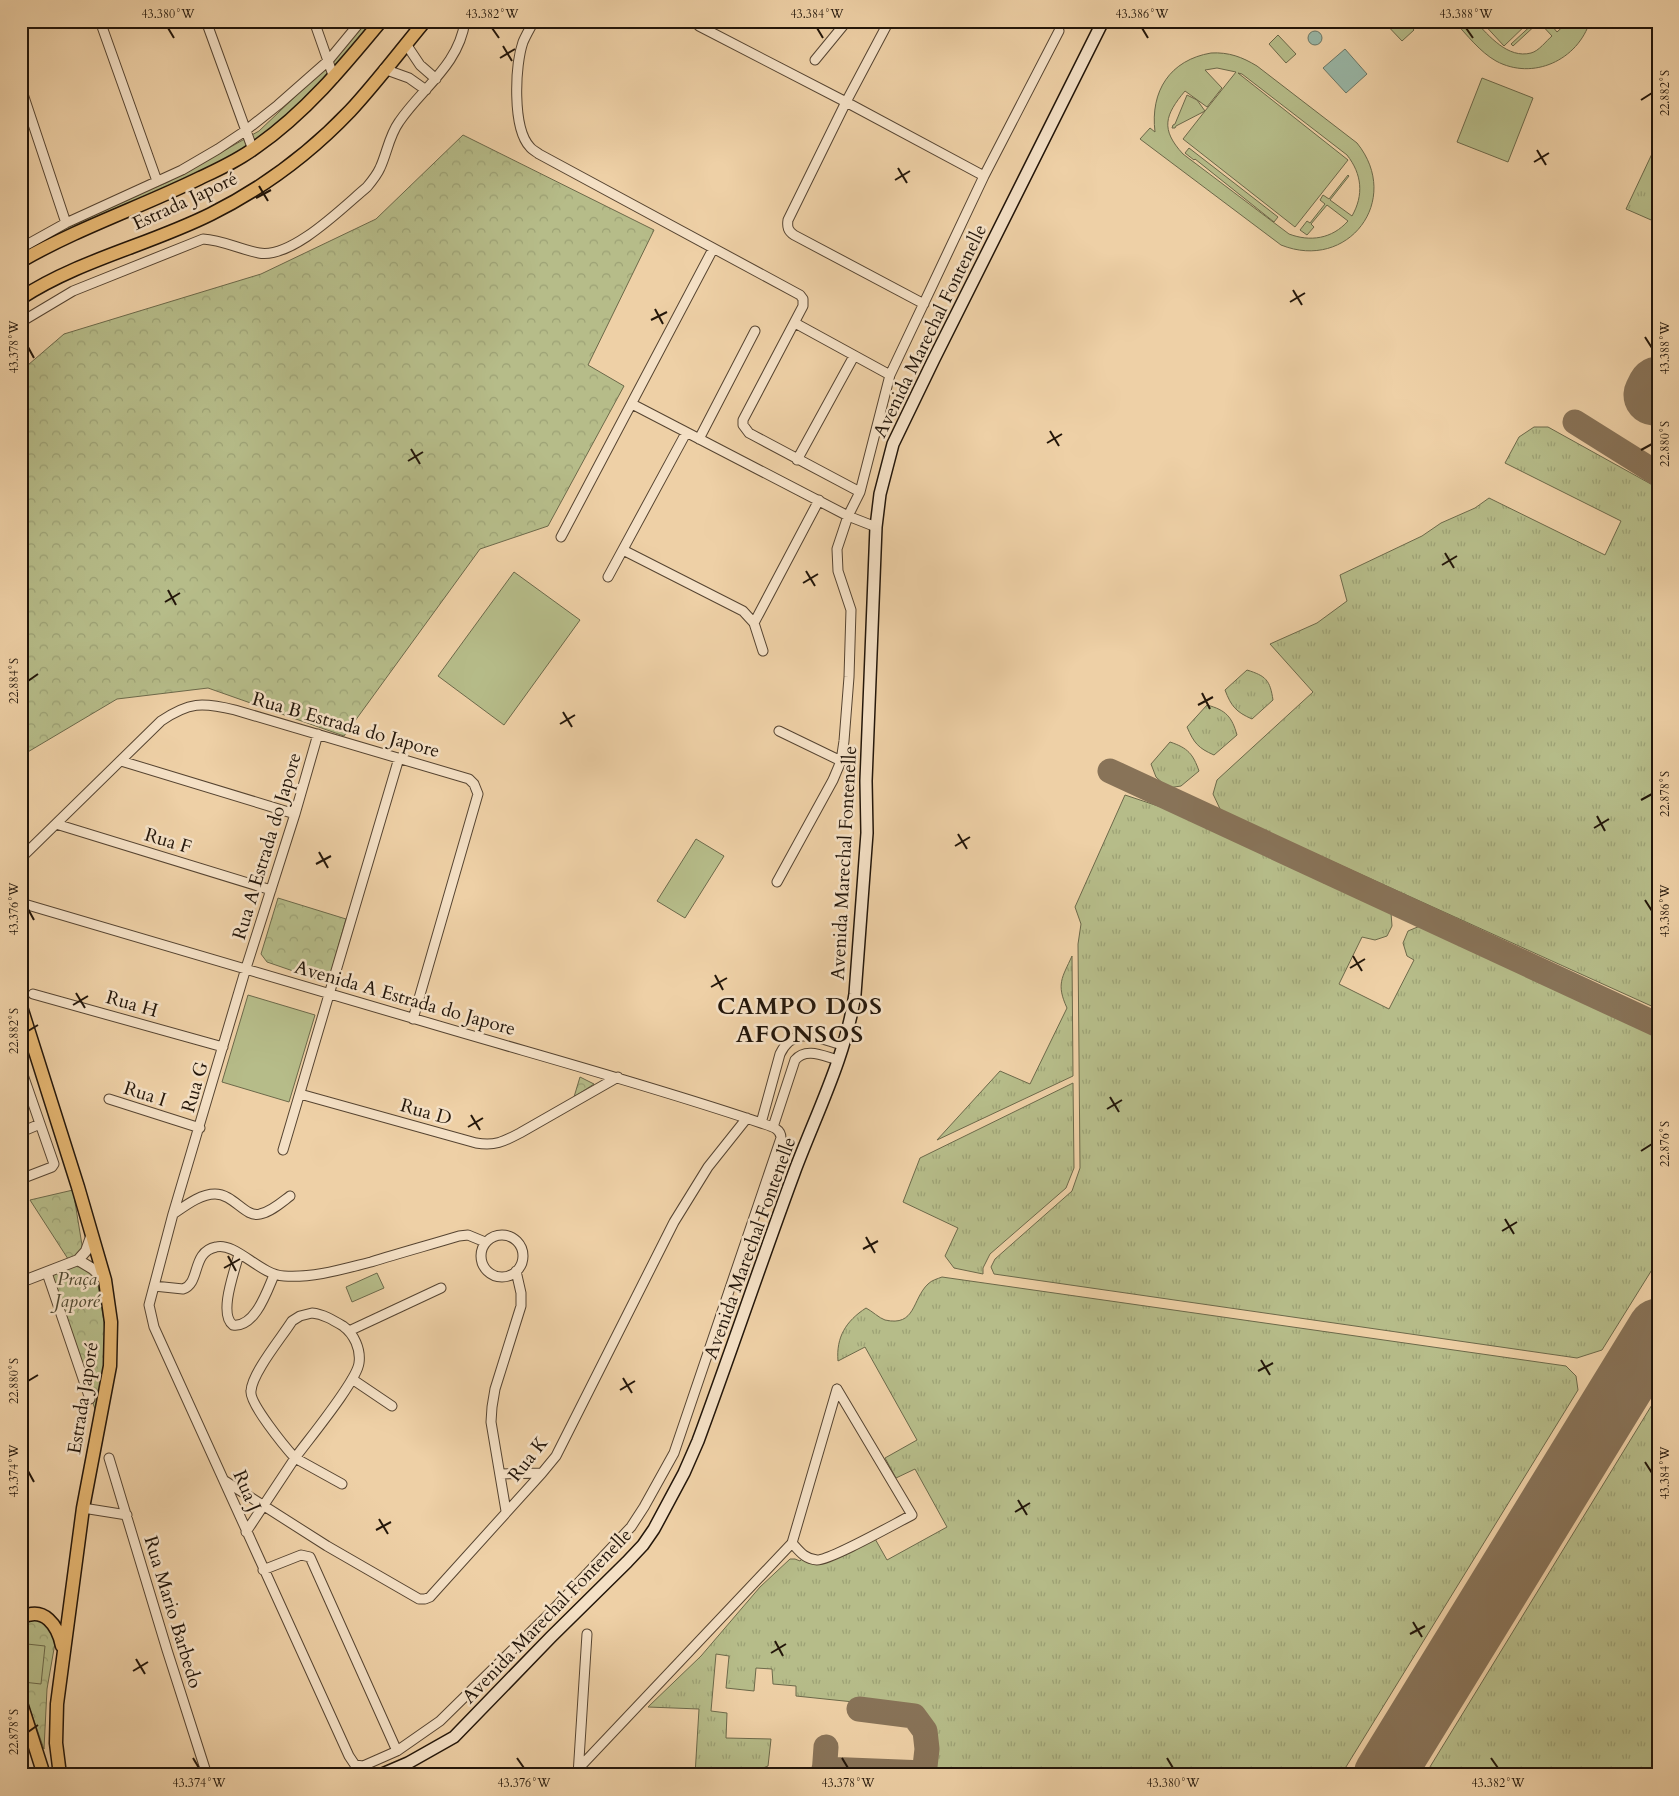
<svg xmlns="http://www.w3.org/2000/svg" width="1679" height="1796" font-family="Cardo,serif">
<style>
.grass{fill:url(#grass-tufts);stroke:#6c694a}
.forest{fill:url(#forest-crowns);stroke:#6c694a}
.pitch{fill:#b6bc89;stroke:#6c694a;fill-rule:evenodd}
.water{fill:#99b7a7;stroke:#6a7768}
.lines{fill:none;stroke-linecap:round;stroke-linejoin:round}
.taxiway{stroke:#887358;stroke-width:25}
.runway{stroke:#887358;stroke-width:61}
.minor-casing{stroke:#564431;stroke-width:11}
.tertiary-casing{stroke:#564431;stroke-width:12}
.secondary-casing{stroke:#23160a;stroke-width:14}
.primary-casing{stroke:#23160a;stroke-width:15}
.minor{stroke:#f4e0c5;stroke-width:9}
.tertiary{stroke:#f4e0c5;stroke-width:10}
.secondary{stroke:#f4e0c5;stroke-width:11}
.primary{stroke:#e7b873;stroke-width:12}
.ticks{fill:none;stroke:#23160a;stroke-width:2}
.labels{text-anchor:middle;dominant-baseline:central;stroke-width:5;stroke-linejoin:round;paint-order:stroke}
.street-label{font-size:19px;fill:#23160a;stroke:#f4e0c5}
.park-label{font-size:19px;font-style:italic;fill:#4f4830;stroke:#f4e0c5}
.district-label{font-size:24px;font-weight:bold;letter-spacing:1px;fill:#23160a;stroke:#f4e0c5}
.neatline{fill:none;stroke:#23160a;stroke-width:2}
.ticks-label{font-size:12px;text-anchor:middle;fill:#23160a}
</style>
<defs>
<pattern id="grass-tufts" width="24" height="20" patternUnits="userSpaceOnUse" patternTransform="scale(1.25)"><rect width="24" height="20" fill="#b6bc89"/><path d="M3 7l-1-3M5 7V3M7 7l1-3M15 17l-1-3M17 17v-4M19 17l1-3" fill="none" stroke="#9ca175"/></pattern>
<pattern id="forest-crowns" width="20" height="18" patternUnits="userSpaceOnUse" patternTransform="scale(1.25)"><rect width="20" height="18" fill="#b6bc89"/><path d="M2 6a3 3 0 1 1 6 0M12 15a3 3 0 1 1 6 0" fill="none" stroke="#9ca175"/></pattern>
</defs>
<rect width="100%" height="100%" fill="#eed0a6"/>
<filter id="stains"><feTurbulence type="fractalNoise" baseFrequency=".004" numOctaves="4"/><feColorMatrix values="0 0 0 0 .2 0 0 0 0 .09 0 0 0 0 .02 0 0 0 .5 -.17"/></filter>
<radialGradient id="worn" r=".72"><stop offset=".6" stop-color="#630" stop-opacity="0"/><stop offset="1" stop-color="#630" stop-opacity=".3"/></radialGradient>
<!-- grass -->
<path class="grass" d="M 1658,141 L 1658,223 L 1626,209 Z
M 1534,427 L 1548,427 L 1658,488 L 1658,1009 L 1221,811 L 1213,794 L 1217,780 L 1313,692 L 1270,644 L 1317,623 L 1347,601 L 1340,575 L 1422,536 L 1441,523 L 1475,508 L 1489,498 L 1605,555 L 1621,521 L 1505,463 L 1519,437 Z
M 1247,670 C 1266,676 1270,680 1273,700 L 1252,719 C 1236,712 1231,706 1225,690 Z
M 1207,705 C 1226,710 1232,717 1237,735 L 1214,755 C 1198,748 1194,743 1187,727 Z
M 1170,742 C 1188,748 1193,754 1199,771 L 1181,786 L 1168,788 L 1156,777 L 1151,764 Z
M 1125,795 L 1179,813 L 1391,913 L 1392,926 L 1387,936 L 1375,940 L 1362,937 L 1339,984 L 1389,1009 L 1414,960 L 1407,956 L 1403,943 L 1408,931 L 1420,926 L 1658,1037 L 1658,1260 L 1602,1350 L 1577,1358 L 994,1274 L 991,1267 L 995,1259 L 1072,1191 L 1080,1168 L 1078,944 L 1081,924 L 1075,907 Z
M 1072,956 L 1073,1076 L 937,1140 L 1000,1071 L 1030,1084 L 1067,1008 C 1056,984 1062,978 1072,956 Z
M 1073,1083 L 1074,1168 L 1066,1188 L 990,1254 L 983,1268 L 983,1274 L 954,1268 L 945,1256 L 958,1228 L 903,1202 L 920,1158 Z
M 942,1277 L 1566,1366 L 1576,1376 L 1578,1390 L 1341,1775 L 931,1775 L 933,1740 L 932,1731 L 929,1723 L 919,1713 L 902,1707 L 796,1696 L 796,1686 L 773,1684 L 772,1669 L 756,1668 L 754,1691 L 726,1688 L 729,1656 L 716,1654 L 711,1711 L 727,1713 L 726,1738 L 771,1739 L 768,1766 L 746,1775 L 695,1775 L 699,1709 L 648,1707 L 701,1656 L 760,1587 L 790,1559 L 795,1559 L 800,1561 L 802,1559 L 818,1564 L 825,1563 L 874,1537 L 887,1560 L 947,1527 L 915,1469 L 896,1478 L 885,1458 L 917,1440 L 865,1347 L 838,1361 C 836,1337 846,1321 866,1308 C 872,1311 879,1318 885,1320 C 916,1327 912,1299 928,1284 C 932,1280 937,1279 942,1277 Z
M 1658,1395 L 1658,1775 L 1425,1775 Z"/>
<!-- forest -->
<path class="forest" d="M 463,135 L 654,230 L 588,365 L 624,386 L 548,526 L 480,549 L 344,736 L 208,688 L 117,699 L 21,756 L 21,371 L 64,334 L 261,274 L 376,219 Z
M 278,898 L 346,919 L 328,983 L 267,962 L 261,954 Z
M 580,1077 L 594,1084 L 574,1097 Z
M 73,1190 L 82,1245 L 79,1259 L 97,1279 L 104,1322 L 108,1366 L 96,1412 L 48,1272 L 70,1262 L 30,1200 Z
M 33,1620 L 44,1622 L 53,1633 L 55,1643 L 47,1689 L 44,1749 L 21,1684 L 21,1623 Z"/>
<!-- pitch -->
<path class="pitch" d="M 365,21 L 373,21 L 328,80 L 263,137 L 174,189 L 21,259 L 21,251 L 97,211 L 168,182 L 259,131 L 319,74 Z
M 1383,21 L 1406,21 L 1414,30 L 1402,41 Z
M 1454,21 L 1475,21 C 1489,36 1508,59 1531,53 C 1539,51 1546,41 1552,36 L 1539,22 L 1513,46 L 1511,44 L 1536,21 L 1548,21 L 1557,32 L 1569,21 L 1590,21 C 1578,60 1533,81 1496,61 C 1480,52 1467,35 1454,21 Z
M 1481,21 L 1530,21 L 1504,46 Z
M 1278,35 L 1296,54 L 1286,63 L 1269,44 Z
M 1211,53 C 1229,52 1242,57 1257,66 L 1357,143 C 1403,200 1348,272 1281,245 L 1140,139 L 1150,128 L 1155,132 C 1150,91 1170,60 1211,53 ZM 1217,68 L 1236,72 L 1205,111 L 1197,100 L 1187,95 L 1175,124 L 1173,125 L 1172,128 L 1175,128 L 1176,126 L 1205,111 L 1183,139 L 1295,227 L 1348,160 L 1238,73 L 1242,74 L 1347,155 C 1362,174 1364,195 1352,216 L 1330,200 L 1349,176 L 1348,175 L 1329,199 L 1323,195 L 1320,200 L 1325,204 L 1310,223 L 1307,221 L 1300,230 L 1307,235 L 1314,227 L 1311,224 L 1327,205 L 1348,221 C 1332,239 1310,242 1289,234 L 1183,154 C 1160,129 1165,115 1185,91 L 1207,107 L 1222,88 L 1205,70 Z
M 1482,78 L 1533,98 L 1508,162 L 1457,142 Z
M 1189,148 L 1278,217 L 1274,222 L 1195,159 L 1194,160 L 1185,153 Z
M 514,572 L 580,620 L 504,725 L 438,676 Z
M 696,839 L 724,856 L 685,918 L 657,901 Z
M 248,995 L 315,1015 L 289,1102 L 222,1082 Z
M 377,1273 L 384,1288 L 352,1302 L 346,1287 Z
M 27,1644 L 45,1646 L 41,1684 L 23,1682 Z"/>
<!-- water -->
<path class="water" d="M1308 38a7 7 0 1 1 14 0a7 7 0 1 1-14 0Z
M 1345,49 L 1367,74 L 1346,93 L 1323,68 Z"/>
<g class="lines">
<!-- taxiway -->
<path class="taxiway" d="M 1575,422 L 1658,474
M 1110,771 L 1658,1025
M 859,1709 L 914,1716 L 925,1731 L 927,1749 L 924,1775
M 824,1769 L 925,1773
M 824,1775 L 826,1747"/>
<!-- runway -->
<path class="runway" d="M 1654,395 L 1658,387
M 1384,1775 L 1658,1329"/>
<defs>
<path id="minor" d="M 100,21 L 157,181
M 206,21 L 253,150
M 314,21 L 334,78
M 534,21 C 530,28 526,35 523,42 C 515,65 512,128 530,147 C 532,150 537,152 539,154 L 800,295 L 803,299 L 803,306 L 743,420 L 743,425 L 749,433 L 860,492
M 889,21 L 846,102 L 788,220 C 787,227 788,231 794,235 L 924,304
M 699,26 L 846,102 L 984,176
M 406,44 L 420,65 L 436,79
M 815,60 L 847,21
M 384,69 L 409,78 L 426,90
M 21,88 L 66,223
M 21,248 L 66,223 L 182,170 L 218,149 L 245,131 L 278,105 L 328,61 L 361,21
M 21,322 L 73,291 L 203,239 C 222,240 239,249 259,253 C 292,259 343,207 367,187 C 372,181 377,175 380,168 C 387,153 389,136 399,122 C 422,88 459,65 465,21
M 795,323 L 890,375
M 632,404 L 848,516 L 876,527
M 699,439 L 755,331
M 797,460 L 854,356
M 561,537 L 713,249
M 623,550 L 743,611 L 754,623 L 763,651
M 608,577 L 686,433
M 754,623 L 819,500
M 779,731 L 841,761
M 121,761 L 295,814
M 56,824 L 271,890
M 21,858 L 161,721 C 189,702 202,702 235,710 L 469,779 L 474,784 L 478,794 L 413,1019
M 777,882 L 833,780 L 841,761 L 844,741 L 849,677 L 851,610 L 838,571 L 837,549 L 848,516 L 860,492 L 890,375 L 984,176 L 1059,31
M 21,903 C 152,941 282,980 412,1018 C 529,1053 646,1084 761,1123 C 770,1126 781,1128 781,1138 L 674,1453 L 644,1507 L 631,1527 L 548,1615 L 440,1721 L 397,1751 L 363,1766 L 355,1765 L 349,1756 L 154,1327 L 149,1305 L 173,1214 L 246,968 L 295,814 L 318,734
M 33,994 L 223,1047
M 21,1041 L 31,1037
M 21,1069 L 54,1164 L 52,1167 L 26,1177
M 300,1094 L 476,1143 C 495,1146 503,1142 520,1133 L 618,1077
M 109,1099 L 200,1128
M 761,1123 L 780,1054 C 794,1025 818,1038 842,1045
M 773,1127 L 795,1060 C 806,1047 823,1056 838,1060
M 21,1132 L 40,1124
M 283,1150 L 399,758
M 173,1214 C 185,1206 200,1194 215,1194 C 234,1194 245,1218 260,1214 C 271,1212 282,1202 290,1196
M481 1256a21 21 0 1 1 42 0a21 21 0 1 1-42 0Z
M 239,1254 C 235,1270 218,1314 233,1325 C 255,1328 267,1291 274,1275
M 47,1273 L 90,1399
M 154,1286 L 183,1289 C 201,1283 191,1252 216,1247 C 236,1242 260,1275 284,1276 C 314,1278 343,1269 371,1262 C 400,1253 429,1245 459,1236 L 468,1235 L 485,1242
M 312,1313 C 323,1314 333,1320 343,1326 C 354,1334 361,1349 359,1363 C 357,1381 308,1440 295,1458 C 285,1447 249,1403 251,1391 C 252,1373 282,1337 292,1321 L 300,1316 Z
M 349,1331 L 441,1288
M 352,1379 L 392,1406
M 109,1458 L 167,1650 L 207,1775
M 500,1474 L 542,1473
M 225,1481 L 327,1546 L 419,1599 L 425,1599 L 430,1597 L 542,1473 L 556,1456 L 674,1222 L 708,1167 L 747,1118
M 83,1508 L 127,1515
M 506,1511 L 491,1422 L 492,1407 L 495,1389 L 521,1306 L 521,1293 L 516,1271
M 246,1532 L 295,1458 L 342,1484
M 792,1543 C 800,1552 805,1559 817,1560 C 831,1560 896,1523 912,1515 L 837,1389
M 263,1570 L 301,1555 L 310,1557 L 397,1751
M 579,1768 L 792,1543 L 837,1389
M 578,1775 L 587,1634"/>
<path id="tertiary" d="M 78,1260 L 93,1269 L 105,1280
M 21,1282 L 78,1260 L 86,1251 L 92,1234"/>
<path id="secondary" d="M 380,1775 L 408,1763 L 454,1737 L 551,1637 L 627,1562 L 643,1545 L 654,1529 L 684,1473 L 698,1441 C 731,1352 761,1262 794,1173 C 816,1114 846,1056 855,994 L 867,833 L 866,781 L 876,527 L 880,494 L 893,444 L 934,359 L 1103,21"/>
<path id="primary" d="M 21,261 C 78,228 141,207 200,178 C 219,169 239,160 256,147 C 305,113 343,67 381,21
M 21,298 C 79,260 149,245 211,214 C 263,188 310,153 350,111 C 376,83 400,51 425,21
M 21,1007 L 78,1187 L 105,1280 L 111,1322 L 110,1366 L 83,1508 L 57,1704 L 56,1743 L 60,1775
M 21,1618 C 44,1605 58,1626 62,1646
M 21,1703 L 44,1775"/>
</defs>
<!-- minor casing -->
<use href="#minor" class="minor-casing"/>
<!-- tertiary casing -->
<use href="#tertiary" class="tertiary-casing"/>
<!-- secondary casing -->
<use href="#secondary" class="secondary-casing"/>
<!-- primary casing -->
<use href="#primary" class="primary-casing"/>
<!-- minor -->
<use href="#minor" class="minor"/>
<!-- tertiary -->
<use href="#tertiary" class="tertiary"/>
<!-- secondary -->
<use href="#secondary" class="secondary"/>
<!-- primary -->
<use href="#primary" class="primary"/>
</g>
<!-- ticks -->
<path class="ticks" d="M 168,28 L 174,38M 492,28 L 499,38M 817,28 L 823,38M 1142,28 L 1148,38M 1466,28 L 1473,38M 503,46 L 512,61M 500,58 L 515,49M 1641,100 L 1652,93M 1537,150 L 1546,165M 1534,162 L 1549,153M 898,168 L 907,183M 895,180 L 910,171M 259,186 L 268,201M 256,198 L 271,190M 1293,290 L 1302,305M 1290,302 L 1305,293M 655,309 L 663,324M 651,320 L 667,312M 1645,337 L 1652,348M 28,347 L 34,358M 1050,431 L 1059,446M 1047,443 L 1062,434M 411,449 L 420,464M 1641,450 L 1652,444M 408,461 L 423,452M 1445,553 L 1454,568M 1442,565 L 1457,556M 806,571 L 815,586M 803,583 L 818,574M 168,590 L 176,605M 165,602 L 180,593M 28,681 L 38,674M 1202,693 L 1210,709M 1198,705 L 1213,697M 563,712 L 572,727M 560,724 L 575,715M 1641,800 L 1652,794M 1597,816 L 1605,831M 1594,828 L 1609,819M 958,834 L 967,849M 955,846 L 970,837M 319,852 L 328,868M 316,864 L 331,856M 1645,900 L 1652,911M 28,909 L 34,920M 1353,956 L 1362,971M 1350,968 L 1365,959M 715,975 L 723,990M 711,987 L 727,978M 76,993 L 85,1008M 73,1005 L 88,996M 28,1031 L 38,1025M 1110,1097 L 1119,1112M 1107,1109 L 1122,1100M 471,1115 L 480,1130M 468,1127 L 483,1118M 1641,1151 L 1652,1144M 1505,1219 L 1514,1234M 1502,1231 L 1517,1222M 866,1237 L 875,1253M 863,1249 L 878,1241M 228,1256 L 236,1271M 224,1268 L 240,1259M 1261,1360 L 1270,1375M 1258,1371 L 1273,1363M 623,1378 L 632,1393M 28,1381 L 38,1375M 620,1390 L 635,1381M 1645,1462 L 1652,1473M 28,1471 L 34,1482M 1018,1500 L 1027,1515M 1015,1512 L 1030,1503M 379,1519 L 388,1534M 376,1530 L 391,1522M 1413,1622 L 1422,1637M 1410,1634 L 1425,1626M 775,1641 L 783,1656M 771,1653 L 786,1644M 136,1659 L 145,1674M 133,1671 L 148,1662M 28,1732 L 38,1725M 193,1758 L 199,1768M 517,1758 L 524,1768M 842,1758 L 848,1768M 1167,1758 L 1173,1768M 1491,1758 L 1498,1768"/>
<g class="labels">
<!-- street labels -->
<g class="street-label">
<text transform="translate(185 201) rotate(-25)">Estrada Japoré</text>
<text transform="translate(930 331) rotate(-64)">Avenida Marechal Fontenelle</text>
<text transform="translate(346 725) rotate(16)">Rua B Estrada do Japore</text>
<text transform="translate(168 841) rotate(17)">Rua F</text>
<text transform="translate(267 846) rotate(-73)">Rua A Estrada do Japore</text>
<text transform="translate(844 863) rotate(-87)">Avenida Marechal Fontenelle</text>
<text transform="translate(405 998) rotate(16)">Avenida A Estrada do Japore</text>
<text transform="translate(132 1004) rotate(16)">Rua H</text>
<text transform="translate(195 1087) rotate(-74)">Rua G</text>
<text transform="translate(145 1094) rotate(18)">Rua I</text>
<text transform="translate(426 1112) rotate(16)">Rua D</text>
<text transform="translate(750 1248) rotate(-70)">Avenida Marechal Fontenelle</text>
<text transform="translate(83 1398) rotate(-81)">Estrada Japoré</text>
<text transform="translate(528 1459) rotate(-52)">Rua K</text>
<text transform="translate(247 1491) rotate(67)">Rua J</text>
<text transform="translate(173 1612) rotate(73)">Rua Mario Barbedo</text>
<text transform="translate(547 1616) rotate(-46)">Avenida Marechal Fontenelle</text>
</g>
<!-- park labels -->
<g class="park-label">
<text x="77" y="1279">Praça<tspan x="77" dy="22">Japoré</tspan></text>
</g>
<!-- district labels -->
<g class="district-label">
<text x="800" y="1006">CAMPO DOS<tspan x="800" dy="28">AFONSOS</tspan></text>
</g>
</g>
<!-- margin -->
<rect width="1679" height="1796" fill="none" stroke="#eed0a6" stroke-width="55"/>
<rect x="28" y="28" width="1624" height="1740" class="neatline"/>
<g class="ticks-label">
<text x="168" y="18">43.380°W</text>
<text x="492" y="18">43.382°W</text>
<text x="817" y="18">43.384°W</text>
<text x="1142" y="18">43.386°W</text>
<text x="1466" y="18">43.388°W</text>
<text transform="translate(1665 93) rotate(-90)" y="4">22.882°S</text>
<text transform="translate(14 347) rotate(-90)" y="4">43.378°W</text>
<text transform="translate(1665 348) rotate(-90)" y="4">43.388°W</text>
<text transform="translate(1665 444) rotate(-90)" y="4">22.880°S</text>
<text transform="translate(14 681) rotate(-90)" y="4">22.884°S</text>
<text transform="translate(1665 794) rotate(-90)" y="4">22.878°S</text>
<text transform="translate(14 909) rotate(-90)" y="4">43.376°W</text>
<text transform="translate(1665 911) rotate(-90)" y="4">43.386°W</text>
<text transform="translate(14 1031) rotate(-90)" y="4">22.882°S</text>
<text transform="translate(1665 1144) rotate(-90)" y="4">22.876°S</text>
<text transform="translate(14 1381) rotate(-90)" y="4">22.880°S</text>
<text transform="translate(14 1471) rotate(-90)" y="4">43.374°W</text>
<text transform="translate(1665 1473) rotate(-90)" y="4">43.384°W</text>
<text transform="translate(14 1732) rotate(-90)" y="4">22.878°S</text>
<text x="199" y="1787">43.374°W</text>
<text x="524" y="1787">43.376°W</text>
<text x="848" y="1787">43.378°W</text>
<text x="1173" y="1787">43.380°W</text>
<text x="1498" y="1787">43.382°W</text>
</g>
<rect width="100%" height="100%" filter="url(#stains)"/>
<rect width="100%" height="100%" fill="url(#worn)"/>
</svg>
